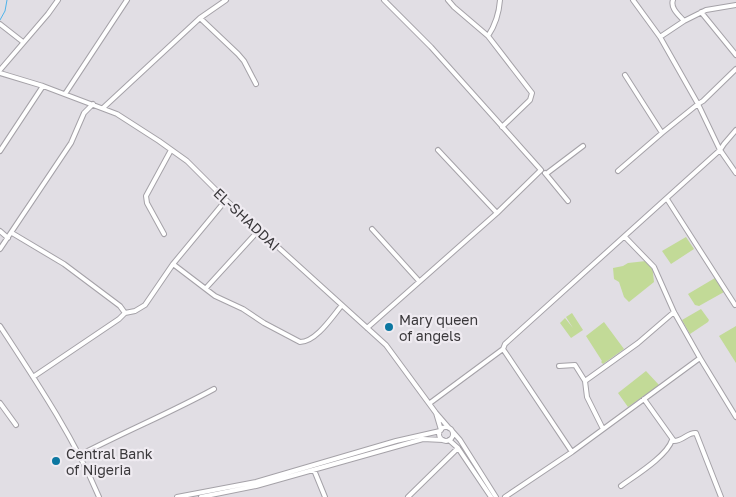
<svg xmlns="http://www.w3.org/2000/svg" width="736" height="497" font-family="'Golos Text',sans-serif">
<style>
.green{fill:#c2da97}
.lines{fill:none;stroke-linecap:round;stroke-linejoin:round}
.stream{stroke:#4eb3ea;stroke-width:1}
.minor-casing{stroke:#a5a2a8;stroke-width:6}
.minor{stroke:#fff;stroke-width:4}
.poi-dot{fill:#0c77a1;stroke:#efebf1;stroke-width:2}
.labels{text-anchor:middle;dominant-baseline:central;stroke-width:4.5;stroke-linejoin:round;paint-order:stroke}
.street-label{font-size:14px;fill:#3a383b;stroke:#efebf1}
.poi-label{font-size:14px;fill:#3a383b;stroke:#efebf1;text-anchor:start}
</style>
<rect width="100%" height="100%" fill="#e1dee4"/>
<!-- green -->
<path class="green" d="M 686,237 L 694,249 L 671,264 L 662,251 Z
M 646,261 L 652,264 L 654,282 L 629,302 L 624,297 L 619,282 L 614,279 L 613,268 L 623,266 L 628,263 Z
M 715,278 L 724,292 L 699,306 L 695,305 L 688,294 Z
M 701,309 L 709,320 L 708,322 L 690,334 L 682,320 Z
M 572,313 L 583,330 L 571,338 L 560,323 L 565,318 L 573,328 L 566,317 Z
M 604,322 L 624,349 L 603,364 L 601,362 L 602,361 L 586,336 Z
M 736,326 L 736,363 L 719,336 Z
M 646,371 L 659,385 L 628,407 L 618,393 Z"/>
<g class="lines">
<!-- stream -->
<path class="stream" d="M 0,20 L 5,11 L 7,0"/>
<defs>
<path id="minor" d="M 448,0 L 454,7 L 488,36 L 532,93 L 530,100 L 502,127
M 633,0 L 660,37 L 684,21 C 679,15 670,8 673,0
M 701,12 L 736,55
M 200,18 L 238,54 L 244,61 L 256,84
M 684,21 L 706,10 L 736,5
M 0,24 L 23,42
M 488,36 C 496,24 499,14 500,0
M 660,37 L 698,104 L 703,101 L 736,69
M 0,70 L 48,14 L 58,0
M 0,73 L 43,86 L 117,114 L 159,141 L 187,161 L 226,200 L 386,345 L 436,413 L 449,428
M 625,75 L 662,133 L 698,104 L 720,150 L 724,144 L 736,130
M 65,94 L 127,0
M 103,108 L 200,18 L 226,0
M 438,150 L 497,213
M 0,151 L 43,86
M 618,171 L 662,133
M 545,173 L 568,201
M 546,174 L 583,146
M 667,199 L 735,305
M 226,200 L 173,264 L 215,296 L 243,309 L 264,323 L 300,342 C 316,342 332,317 342,305
M 372,229 L 419,281
M 0,231 L 8,238
M 12,233 L 64,264 L 120,306 L 125,313 L 119,319 L 33,377
M 164,234 L 147,203 L 146,196 L 171,150
M 0,249 L 71,143 L 84,113 L 93,104
M 206,288 L 259,230
M 125,313 L 135,311 L 145,305 L 173,264
M 0,326 C 36,381 73,436 99,497
M 367,328 L 497,213 L 541,170 L 431,47 L 384,0
M 503,349 L 572,452 L 700,358 L 674,312 L 654,267 L 625,237
M 700,358 L 736,417
M 559,366 L 575,365 L 585,381
M 644,399 L 674,441 C 683,441 688,432 696,433 L 721,497
M 0,403 L 16,425
M 430,403 L 503,349 L 505,344 L 720,150 L 736,173
M 436,413 L 441,430
M439 434a7 7 0 1 1 14 0a7 7 0 1 1-14 0Z
M 603,429 L 587,397 L 585,381 L 638,343 L 674,312
M 453,432 L 460,440 L 496,497
M 449,440 L 458,448 L 491,497
M 80,455 C 124,432 170,413 214,389
M 314,470 L 325,497
M 621,486 C 636,475 667,456 672,440
M 177,497 L 256,482 L 396,441 L 440,431
M 201,497 L 256,486 L 423,439 L 443,440
M 408,497 L 458,448
M 505,497 L 572,452"/>
</defs>
<!-- minor casing -->
<use href="#minor" class="minor-casing"/>
<!-- minor -->
<use href="#minor" class="minor"/>
</g>
<!-- markers -->
<g class="poi-dot">
<circle cx="389" cy="327" r="5"/>
<circle cx="56" cy="461" r="5"/>
</g>
<g class="labels">
<!-- street labels -->
<g class="street-label">
<text transform="translate(247 219) rotate(43)">EL-SHADDAI</text>
</g>
<!-- poi labels -->
<g class="poi-label">
<text x="399" y="319">Mary queen<tspan x="399" dy="16">of angels</tspan></text>
<text x="66" y="453">Central Bank<tspan x="66" dy="16">of Nigeria</tspan></text>
</g>
</g>
</svg>
